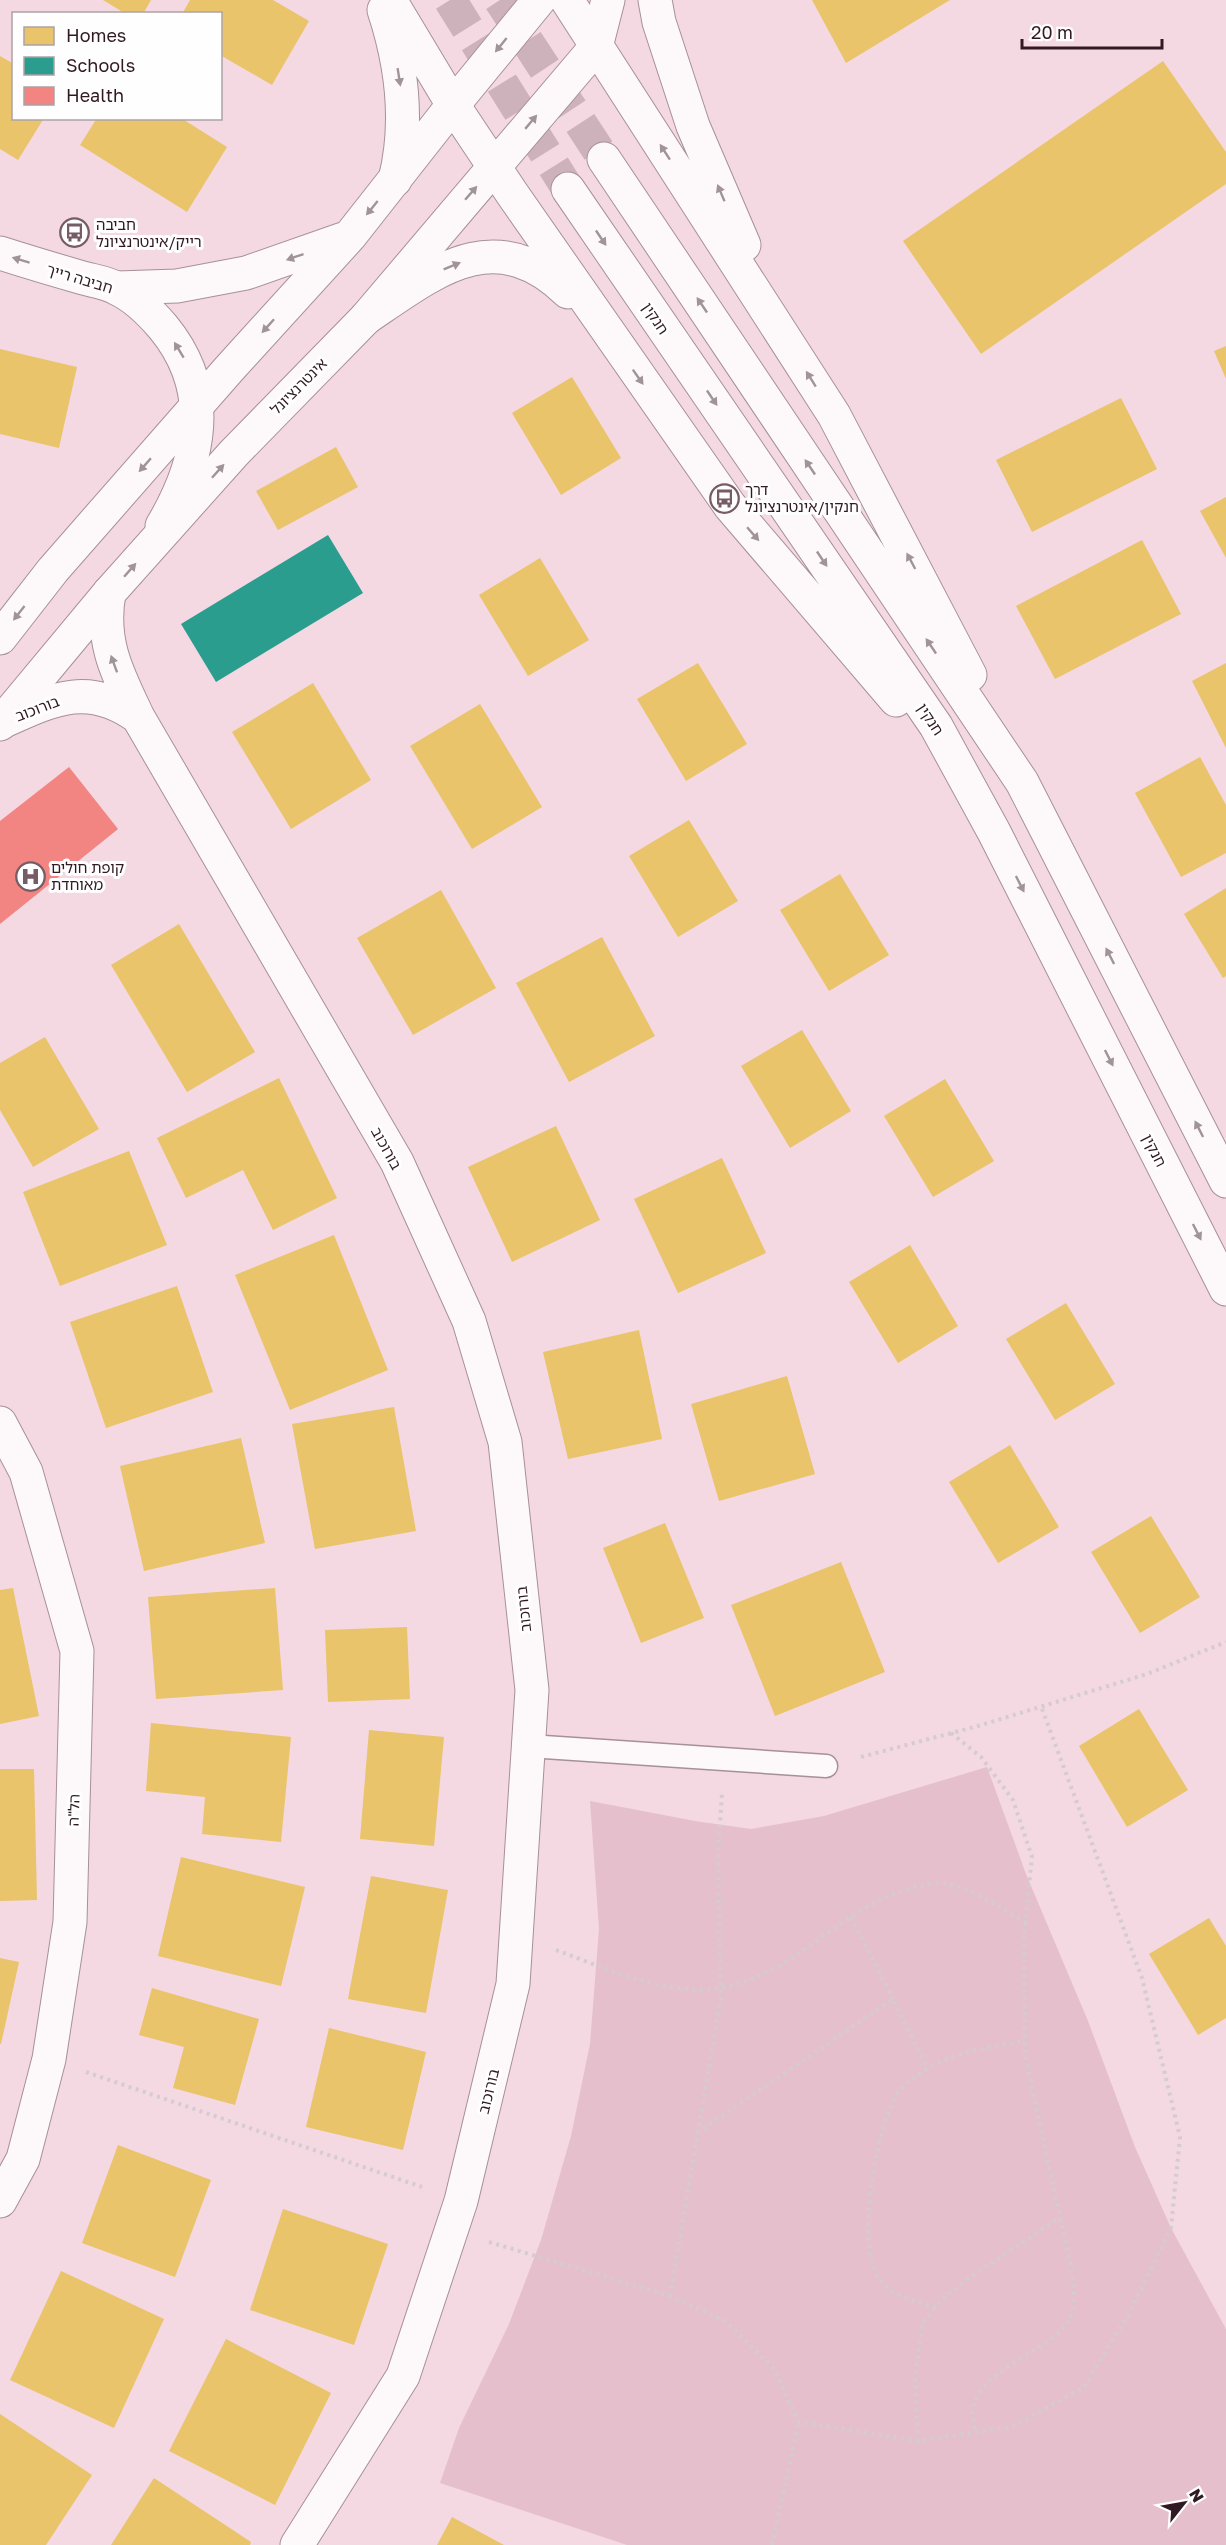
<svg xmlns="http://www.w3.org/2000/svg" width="1226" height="2545" font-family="'Golos Text','Noto Sans Hebrew',sans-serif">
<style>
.green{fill:#e6bfcd}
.homes{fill:#e9c46a}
.schools{fill:#2a9d8f}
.health{fill:#f28482}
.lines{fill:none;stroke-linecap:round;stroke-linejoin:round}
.secondary-tunnel{stroke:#cdb2bc;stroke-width:33;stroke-dasharray:33 16;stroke-linecap:butt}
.service-casing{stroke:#a69099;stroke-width:25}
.minor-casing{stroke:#a69099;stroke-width:35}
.tertiary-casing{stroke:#a69099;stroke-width:35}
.secondary-casing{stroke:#a69099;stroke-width:35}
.path{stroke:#d4ccce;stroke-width:4;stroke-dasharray:3 4.5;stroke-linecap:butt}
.service{stroke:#fdf9fb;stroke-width:22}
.minor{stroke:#fdf9fb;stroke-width:33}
.tertiary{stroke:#fdf9fb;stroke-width:33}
.secondary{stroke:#fdf9fb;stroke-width:33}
.oneway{fill:#a19499}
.labels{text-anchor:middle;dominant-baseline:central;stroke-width:6;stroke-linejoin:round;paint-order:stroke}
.poi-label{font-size:15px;fill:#301922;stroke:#fefefe;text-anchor:start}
.street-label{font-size:15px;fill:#301922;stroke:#fefefe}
</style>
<rect width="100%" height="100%" fill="#f4d8e2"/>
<!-- green -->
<path class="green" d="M 987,1767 L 1026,1874 L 1088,2021 L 1135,2147 L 1171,2228 L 1226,2329 L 1226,2545 L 627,2545 L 440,2483 L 459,2428 L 509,2324 L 541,2240 L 571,2136 L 590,2044 L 599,1929 L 590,1801 L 695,1821 L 751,1829 L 824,1816 Z"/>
<!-- homes -->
<path class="homes" d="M 103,0 L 151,0 L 143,14 L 126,14 Z
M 190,0 L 273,0 L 309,21 L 272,85 L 220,55 L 220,14 L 182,14 Z
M 812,0 L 950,0 L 846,63 Z
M 0,56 L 14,64 L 14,118 L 44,118 L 18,160 L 0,149 Z
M 1163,61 L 1226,152 L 1226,184 L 981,354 L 903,241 Z
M 97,118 L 181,118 L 227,147 L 187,212 L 80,145 Z
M 1226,346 L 1226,379 L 1214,351 Z
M 0,349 L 77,367 L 59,448 L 0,434 Z
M 572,377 L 621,458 L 561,495 L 512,413 Z
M 1121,398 L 1157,469 L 1032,532 L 996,460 Z
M 336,447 L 358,487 L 278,530 L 256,491 Z
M 1226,497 L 1226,558 L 1200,511 Z
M 1142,540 L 1181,614 L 1055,679 L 1016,606 Z
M 540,558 L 589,640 L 528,676 L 479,595 Z
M 698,663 L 747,744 L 686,781 L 637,699 Z
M 1226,663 L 1226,748 L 1192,681 Z
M 313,683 L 371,780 L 291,829 L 232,732 Z
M 480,704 L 542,807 L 472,849 L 410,746 Z
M 1200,757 L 1226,805 L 1226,853 L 1181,877 L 1135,793 Z
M 689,820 L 738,901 L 678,937 L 629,856 Z
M 840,874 L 889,955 L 829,991 L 780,910 Z
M 1226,888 L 1226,976 L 1223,978 L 1184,914 Z
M 441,890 L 496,988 L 413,1035 L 357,938 Z
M 179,924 L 255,1052 L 187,1092 L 111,965 Z
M 602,937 L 655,1036 L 569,1082 L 516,983 Z
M 802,1030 L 851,1111 L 790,1148 L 741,1066 Z
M 45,1037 L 99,1129 L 33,1167 L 0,1110 L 0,1063 Z
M 279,1078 L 337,1198 L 273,1230 L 243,1170 L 186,1198 L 157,1138 Z
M 945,1079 L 994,1161 L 933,1197 L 884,1116 Z
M 556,1126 L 600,1220 L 512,1262 L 468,1167 Z
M 129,1151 L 167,1245 L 60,1286 L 23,1192 Z
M 722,1158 L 766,1253 L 678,1293 L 634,1199 Z
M 334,1235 L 388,1370 L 290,1410 L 235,1275 Z
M 910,1245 L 958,1326 L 898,1363 L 849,1282 Z
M 177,1286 L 213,1392 L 106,1428 L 70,1322 Z
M 1066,1303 L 1115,1384 L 1055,1420 L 1006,1339 Z
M 639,1330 L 662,1439 L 568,1459 L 543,1352 Z
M 787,1376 L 815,1474 L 719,1501 L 691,1404 Z
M 394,1407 L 416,1531 L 315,1549 L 292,1424 Z
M 241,1438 L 265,1543 L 144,1571 L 120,1466 Z
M 1010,1445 L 1059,1527 L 998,1563 L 949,1482 Z
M 1151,1516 L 1200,1597 L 1140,1633 L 1091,1552 Z
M 665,1523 L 704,1618 L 641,1643 L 603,1548 Z
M 841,1562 L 885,1672 L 775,1716 L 731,1605 Z
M 13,1588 L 39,1716 L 0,1724 L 0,1590 Z
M 275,1588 L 283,1690 L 156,1699 L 148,1597 Z
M 407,1627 L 410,1699 L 328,1702 L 325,1630 Z
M 1139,1709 L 1188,1790 L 1127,1827 L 1079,1746 Z
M 151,1723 L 291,1737 L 281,1842 L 202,1834 L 205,1797 L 146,1791 Z
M 369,1730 L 444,1737 L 434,1846 L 360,1839 Z
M 0,1769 L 34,1769 L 37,1900 L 0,1901 Z
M 181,1857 L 305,1887 L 281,1986 L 158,1956 Z
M 371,1876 L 448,1890 L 426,2013 L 348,1999 Z
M 1209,1918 L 1226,1946 L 1226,2018 L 1198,2035 L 1149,1954 Z
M 0,1958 L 19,1962 L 1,2044 L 0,2044 Z
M 152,1988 L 259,2019 L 235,2105 L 173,2088 L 184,2047 L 139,2035 Z
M 329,2028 L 426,2052 L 403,2150 L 306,2127 Z
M 118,2145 L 211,2180 L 175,2277 L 82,2243 Z
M 283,2209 L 388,2244 L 354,2345 L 250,2310 Z
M 61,2271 L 164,2319 L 114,2428 L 10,2380 Z
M 226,2339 L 331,2393 L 275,2505 L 169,2451 Z
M 0,2414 L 92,2475 L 46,2545 L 0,2545 Z
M 154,2478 L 251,2542 L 250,2545 L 111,2545 Z
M 452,2517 L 504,2545 L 437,2545 Z"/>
<!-- schools -->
<path class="schools" d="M 328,535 L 363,593 L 216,682 L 181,624 Z"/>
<!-- health -->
<path class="health" d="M 69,767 L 118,829 L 0,924 L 0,821 Z"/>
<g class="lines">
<!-- secondary-tunnel -->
<path class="secondary-tunnel" d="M 450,0 L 568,189
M 500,0 L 604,159"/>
<defs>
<path id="service" d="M 529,1746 L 826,1766"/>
<path id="minor" d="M 596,47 L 608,0
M 0,253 C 28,262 55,270 83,278 C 94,281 108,283 118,289 C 135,297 151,313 163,327 C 215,390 201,460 162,526
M 109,593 C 100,642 118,675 138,717 L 397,1162 L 469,1321 L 505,1442 L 532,1690 L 513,1984 L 461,2201 L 403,2376 L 297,2545
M 2,722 C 53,699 88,681 138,717
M 0,1423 L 26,1472 L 77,1651 L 70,1922 L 49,2059 L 23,2159 L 0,2201"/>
<path id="tertiary" d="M 118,288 L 177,286 L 246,273 L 343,239
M 0,638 L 53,570 L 229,369 L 350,236 L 453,105 L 539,0
M 0,724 L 109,593 L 234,453 L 366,318 L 596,47"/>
<path id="secondary" d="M 390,0 L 453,105 L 513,195 L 730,506 L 896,700
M 567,0 L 834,415 L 970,675
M 655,0 L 659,22 L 693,126 L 744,245
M 384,10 C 402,65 409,124 395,180
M 604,159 L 1022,782 L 1226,1181
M 568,189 L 936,726 L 994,832 L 1226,1289
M 366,318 C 434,272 494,221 568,292"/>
</defs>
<!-- service casing -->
<use href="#service" class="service-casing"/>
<!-- minor casing -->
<use href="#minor" class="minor-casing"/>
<!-- tertiary casing -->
<use href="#tertiary" class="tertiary-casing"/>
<!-- secondary casing -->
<use href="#secondary" class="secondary-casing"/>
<!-- path -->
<path class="path" d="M 951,1733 L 981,1757 L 1013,1800 L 1032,1857 L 1024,1935 L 1025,2055 L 1071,2267 C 1073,2284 1077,2301 1070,2318 C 1057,2350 980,2366 973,2409 C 972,2416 974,2425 975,2432
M 861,1757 L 978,1726 L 1147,1674 L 1226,1642
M 851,1917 L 893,1999
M 556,1950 C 608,1969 663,1996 719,1988 C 799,1976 848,1896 926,1885 C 931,1884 938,1882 944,1883 C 973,1889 1001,1908 1026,1923
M 86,2072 L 422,2187
M 697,2133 L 893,1999 L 927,2067
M 489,2242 L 670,2296 L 726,2321 L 774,2369 L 799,2422 L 918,2441 L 1014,2426 L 1084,2387 L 1130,2312 L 1171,2228 L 1180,2137 L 1142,1978 L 1041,1706
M 670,2296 L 721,1997 L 718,1855 L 722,1793
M 936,2307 C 919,2302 895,2297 882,2283 C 853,2250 876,2123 900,2089 C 903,2085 909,2081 914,2078 C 946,2052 985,2048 1025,2041
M 918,2441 L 915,2379 L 923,2322 L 944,2298 L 969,2278 L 1060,2217
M 772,2545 L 799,2422"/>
<!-- service -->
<use href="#service" class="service"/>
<!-- minor -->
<use href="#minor" class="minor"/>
<!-- tertiary -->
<use href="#tertiary" class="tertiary"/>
<!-- secondary -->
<use href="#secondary" class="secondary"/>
</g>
<!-- one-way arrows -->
<defs><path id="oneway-solid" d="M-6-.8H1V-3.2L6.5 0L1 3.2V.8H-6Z" transform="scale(1.5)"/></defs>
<g class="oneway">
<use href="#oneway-solid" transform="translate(501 45) rotate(129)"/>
<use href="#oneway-solid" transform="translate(399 77) rotate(81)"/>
<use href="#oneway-solid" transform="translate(531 122) rotate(-50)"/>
<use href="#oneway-solid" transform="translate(665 152) rotate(-123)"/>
<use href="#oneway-solid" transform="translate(471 193) rotate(-49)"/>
<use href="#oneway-solid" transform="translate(721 193) rotate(-113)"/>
<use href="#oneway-solid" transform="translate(372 208) rotate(129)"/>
<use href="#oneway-solid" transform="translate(601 238) rotate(56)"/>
<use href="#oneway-solid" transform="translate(295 257) rotate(161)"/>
<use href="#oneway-solid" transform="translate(21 260) rotate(-163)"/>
<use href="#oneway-solid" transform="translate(452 266) rotate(-22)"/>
<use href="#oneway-solid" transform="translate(702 305) rotate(-124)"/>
<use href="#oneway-solid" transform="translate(268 326) rotate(132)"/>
<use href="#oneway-solid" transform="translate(179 350) rotate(-121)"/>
<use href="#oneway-solid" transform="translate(638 377) rotate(55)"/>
<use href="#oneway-solid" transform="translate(811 379) rotate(-122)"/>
<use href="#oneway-solid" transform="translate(712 398) rotate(56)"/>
<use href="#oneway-solid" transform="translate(145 465) rotate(131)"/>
<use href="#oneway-solid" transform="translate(810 467) rotate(-124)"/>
<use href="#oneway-solid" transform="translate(218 471) rotate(-48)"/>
<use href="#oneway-solid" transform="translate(753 534) rotate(49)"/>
<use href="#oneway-solid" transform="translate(822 559) rotate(56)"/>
<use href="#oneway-solid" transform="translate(911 561) rotate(-118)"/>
<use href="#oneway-solid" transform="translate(130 570) rotate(-49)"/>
<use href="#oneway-solid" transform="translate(19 613) rotate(128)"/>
<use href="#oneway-solid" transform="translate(931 646) rotate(-124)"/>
<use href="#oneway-solid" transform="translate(114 664) rotate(-110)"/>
<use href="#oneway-solid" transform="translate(1020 884) rotate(63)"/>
<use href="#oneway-solid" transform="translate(1110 956) rotate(-117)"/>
<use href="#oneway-solid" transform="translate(1109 1058) rotate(63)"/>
<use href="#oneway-solid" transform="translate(1199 1129) rotate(-117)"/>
<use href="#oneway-solid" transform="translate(1197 1232) rotate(63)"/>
</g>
<!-- icons -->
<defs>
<symbol id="bus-ring" viewBox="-11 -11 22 22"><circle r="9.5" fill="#fefefe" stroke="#755c65" stroke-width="1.5"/><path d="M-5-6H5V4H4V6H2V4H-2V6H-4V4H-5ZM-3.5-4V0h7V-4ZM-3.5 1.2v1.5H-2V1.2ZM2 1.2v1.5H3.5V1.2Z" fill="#755c65"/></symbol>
<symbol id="hospital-ring" viewBox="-11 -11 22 22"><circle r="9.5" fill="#fefefe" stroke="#755c65" stroke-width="1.5"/><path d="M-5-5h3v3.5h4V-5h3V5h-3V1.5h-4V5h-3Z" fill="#755c65"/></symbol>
</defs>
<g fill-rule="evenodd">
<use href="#bus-ring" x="58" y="216" width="33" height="33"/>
<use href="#bus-ring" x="708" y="482" width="33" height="33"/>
<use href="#hospital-ring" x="14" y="860" width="33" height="33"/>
</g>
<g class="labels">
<!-- poi labels -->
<g class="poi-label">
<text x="96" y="224">חביבה<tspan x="96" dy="17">רייק/אינטרנציונל</tspan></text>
<text x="745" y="489">דרך<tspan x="745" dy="17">חנקין/אינטרנציונל</tspan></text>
<text x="51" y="867">קופת חולים<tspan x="51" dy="17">מאוחדת</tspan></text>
</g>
<!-- street labels -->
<g class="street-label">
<text transform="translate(80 278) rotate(17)">חביבה רייך</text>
<text transform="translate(656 318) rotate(56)">חנקין</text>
<text transform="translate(298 386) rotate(-45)">אינטרנציונל</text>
<text transform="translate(37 708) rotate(-21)">בורוכוב</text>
<text transform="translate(931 719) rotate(57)">חנקין</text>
<text transform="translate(387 1148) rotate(61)">בורוכוב</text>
<text transform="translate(1155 1150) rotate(63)">חנקין</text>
<text transform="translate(523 1609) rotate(-96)">בורוכוב</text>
<text transform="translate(73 1810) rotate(-88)">הל"ה</text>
<text transform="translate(488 2091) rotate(-76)">בורוכוב</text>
</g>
</g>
<!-- legend -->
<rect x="12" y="12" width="210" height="108" fill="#fefefe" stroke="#aca2a6" stroke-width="1.5"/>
<rect x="24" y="27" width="30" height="18" fill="#e9c46a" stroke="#aca2a6" stroke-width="1.5"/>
<text x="66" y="42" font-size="18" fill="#301922">Homes</text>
<rect x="24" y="57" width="30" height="18" fill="#2a9d8f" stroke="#aca2a6" stroke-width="1.5"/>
<text x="66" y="72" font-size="18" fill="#301922">Schools</text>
<rect x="24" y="87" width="30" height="18" fill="#f28482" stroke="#aca2a6" stroke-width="1.5"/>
<text x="66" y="102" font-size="18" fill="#301922">Health</text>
<!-- north arrow -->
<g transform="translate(1184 2503) rotate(59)" stroke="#fefefe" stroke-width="4.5" paint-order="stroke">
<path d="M0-4.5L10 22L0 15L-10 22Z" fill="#301922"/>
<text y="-9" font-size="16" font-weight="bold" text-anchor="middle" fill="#301922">N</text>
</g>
<!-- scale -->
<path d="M1022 39v9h140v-9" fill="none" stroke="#301922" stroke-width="3"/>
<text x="1031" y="39" font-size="18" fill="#301922" stroke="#fefefe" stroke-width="4.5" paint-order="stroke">20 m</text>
</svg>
